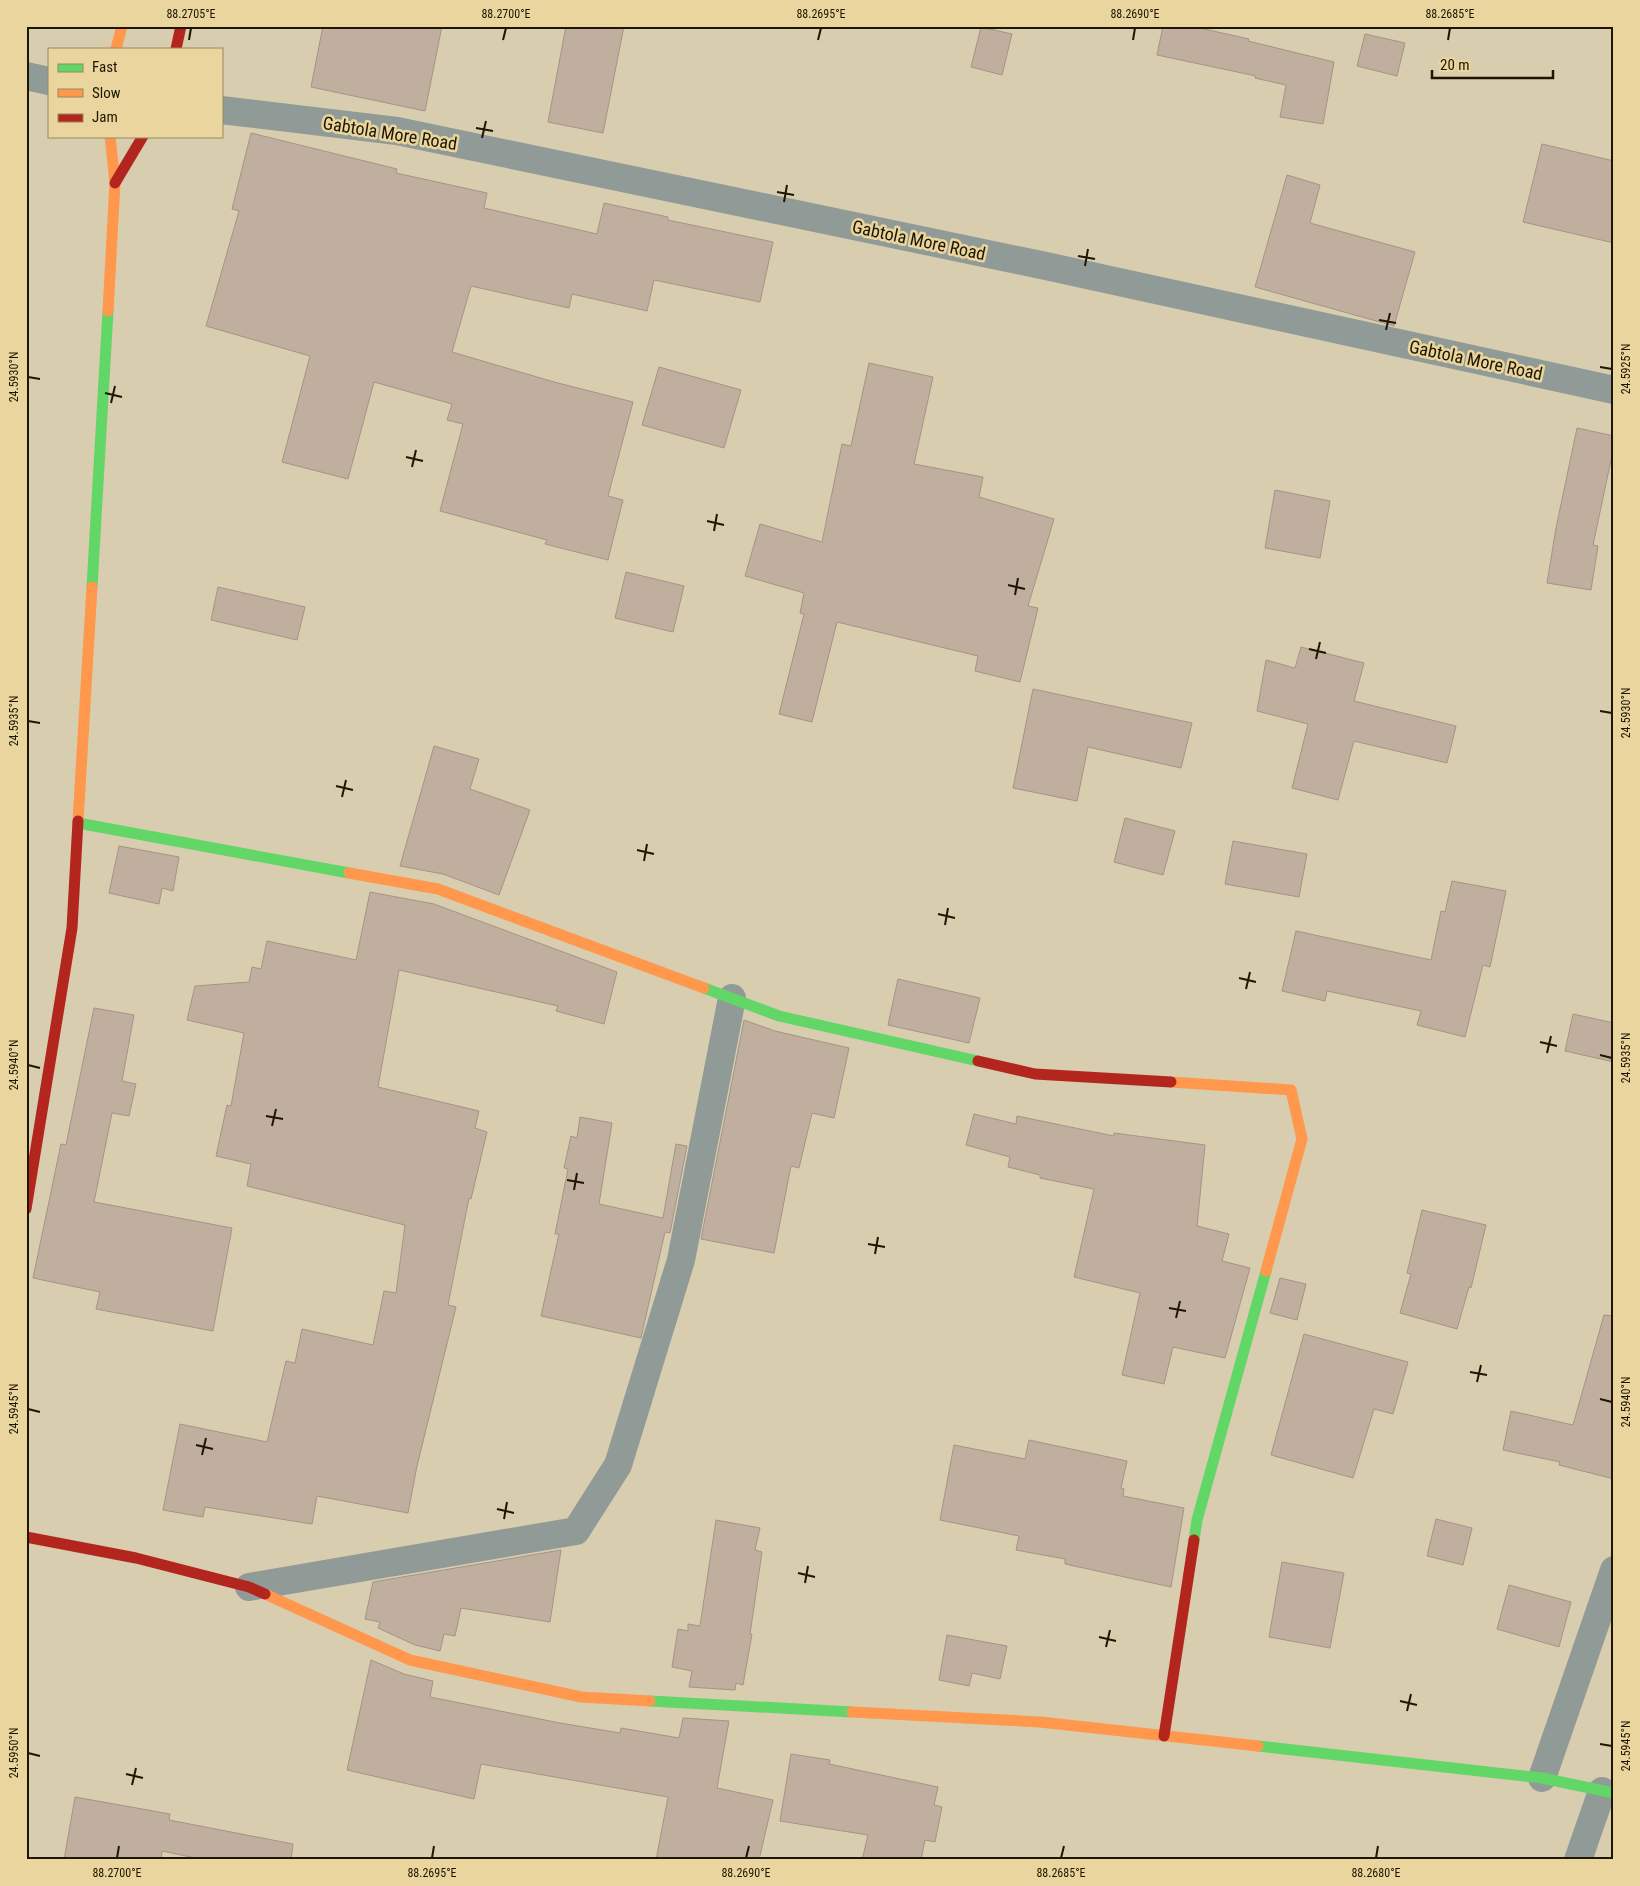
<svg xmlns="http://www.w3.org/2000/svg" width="1640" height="1886" font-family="'Roboto Condensed',sans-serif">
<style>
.building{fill:#c0af9f;stroke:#a49484}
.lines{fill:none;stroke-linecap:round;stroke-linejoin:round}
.street{stroke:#909a97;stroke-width:28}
.fast{stroke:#63d668;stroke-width:11}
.slow{stroke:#ff974d;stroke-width:11}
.jam{stroke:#b3261e;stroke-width:11}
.ticks{fill:none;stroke:#1e1602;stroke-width:2}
.labels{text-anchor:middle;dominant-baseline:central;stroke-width:5;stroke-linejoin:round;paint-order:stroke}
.street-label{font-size:18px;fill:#1e1602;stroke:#e9d59d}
.neatline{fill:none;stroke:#1e1602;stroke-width:2}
.ticks-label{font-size:12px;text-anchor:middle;fill:#1e1602}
</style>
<rect width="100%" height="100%" fill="#d8cdae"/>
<!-- building -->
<path class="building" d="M 323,26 L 442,26 L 425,111 L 311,87 Z
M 566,26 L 624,26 L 603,133 L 548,122 Z
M 1163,26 L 1191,26 L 1249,39 L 1248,41 L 1334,62 L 1323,124 L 1280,117 L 1286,85 L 1255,78 L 1256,76 L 1157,55 Z
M 981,27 L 1012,34 L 1002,75 L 971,67 Z
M 1365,34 L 1405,43 L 1397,76 L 1357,66 Z
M 251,133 L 397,169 L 396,173 L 487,193 L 484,208 L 597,234 L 604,203 L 668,217 L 668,220 L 773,242 L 760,302 L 654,280 L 647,311 L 572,294 L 569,308 L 471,286 L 452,352 L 554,382 L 633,402 L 608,496 L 623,500 L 608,560 L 545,544 L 547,540 L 440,511 L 463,424 L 447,420 L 452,404 L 374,382 L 348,479 L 282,462 L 310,356 L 206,326 L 239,211 L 232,209 Z
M 1542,144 L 1614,161 L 1614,243 L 1523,222 Z
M 1287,175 L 1320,185 L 1310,223 L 1415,252 L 1394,326 L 1255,287 Z
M 869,363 L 933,377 L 914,464 L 983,477 L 979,497 L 1054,519 L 1028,606 L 1038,608 L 1020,682 L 975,671 L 978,656 L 837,622 L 812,722 L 779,714 L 804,614 L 800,613 L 804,593 L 745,576 L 760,524 L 822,542 L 842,444 L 851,446 Z
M 659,367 L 741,390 L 724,448 L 642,425 Z
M 1577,428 L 1614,436 L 1614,446 L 1593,545 L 1598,546 L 1591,590 L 1547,583 L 1556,528 Z
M 1275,490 L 1330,501 L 1320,558 L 1265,548 Z
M 626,572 L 684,586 L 673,632 L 615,618 Z
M 218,587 L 305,607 L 297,640 L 211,620 Z
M 1301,647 L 1364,663 L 1354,701 L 1456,726 L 1447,763 L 1354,741 L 1338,800 L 1292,788 L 1308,724 L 1257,711 L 1266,660 L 1295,668 Z
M 1033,689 L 1192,723 L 1181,768 L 1088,747 L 1077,801 L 1013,788 Z
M 434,746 L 479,759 L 470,789 L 530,810 L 499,895 L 443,874 L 400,866 Z
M 1125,818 L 1175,831 L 1163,875 L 1114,862 Z
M 1233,841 L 1307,854 L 1299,897 L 1225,884 Z
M 119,846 L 179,857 L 173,891 L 162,888 L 159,904 L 109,893 Z
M 1452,881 L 1506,891 L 1490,967 L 1483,965 L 1465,1037 L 1417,1025 L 1421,1011 L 1327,991 L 1325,1001 L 1282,991 L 1296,931 L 1431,960 L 1441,911 L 1445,912 Z
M 370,892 L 434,904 L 617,972 L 604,1024 L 556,1011 L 558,1006 L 399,970 L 378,1087 L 479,1111 L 475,1128 L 487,1132 L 471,1199 L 469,1198 L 448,1305 L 456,1307 L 417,1466 L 408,1513 L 317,1496 L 312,1524 L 205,1507 L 203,1517 L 163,1510 L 180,1424 L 267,1442 L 286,1361 L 295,1363 L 302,1329 L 373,1345 L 384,1291 L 396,1293 L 405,1225 L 247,1186 L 251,1164 L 216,1156 L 227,1105 L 231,1106 L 244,1033 L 187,1020 L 195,986 L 249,982 L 252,967 L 261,969 L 267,941 L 356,960 Z
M 898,979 L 980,998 L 969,1043 L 888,1025 Z
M 94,1008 L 134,1015 L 122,1081 L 136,1084 L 129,1116 L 112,1113 L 94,1202 L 232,1228 L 213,1331 L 96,1309 L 100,1292 L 33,1278 L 61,1144 L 66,1145 Z
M 1573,1014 L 1614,1023 L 1614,1062 L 1565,1051 Z
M 744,1020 L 775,1031 L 849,1048 L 834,1118 L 812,1113 L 799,1168 L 791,1166 L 774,1253 L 701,1239 Z
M 974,1114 L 1016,1124 L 1017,1116 L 1114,1136 L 1114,1133 L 1205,1145 L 1197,1226 L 1229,1234 L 1222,1261 L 1250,1268 L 1225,1358 L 1173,1347 L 1164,1384 L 1122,1375 L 1140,1293 L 1074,1277 L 1094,1189 L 1040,1178 L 1040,1175 L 1008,1167 L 1010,1157 L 966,1145 Z
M 580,1117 L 612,1123 L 599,1204 L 663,1218 L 676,1144 L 687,1146 L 670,1233 L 665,1232 L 641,1338 L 541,1316 L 559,1234 L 555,1234 L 568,1169 L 564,1168 L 571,1136 L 577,1138 Z
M 1422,1210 L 1486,1225 L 1471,1288 L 1469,1287 L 1457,1329 L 1400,1313 L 1411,1274 L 1407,1273 Z
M 1280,1278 L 1306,1284 L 1297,1320 L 1270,1313 Z
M 1604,1315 L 1614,1316 L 1614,1479 L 1559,1465 L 1560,1462 L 1503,1450 L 1511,1411 L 1573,1425 Z
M 1304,1334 L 1408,1362 L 1393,1414 L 1374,1409 L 1353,1478 L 1271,1455 Z
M 1029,1440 L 1127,1461 L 1121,1488 L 1124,1489 L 1123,1496 L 1184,1508 L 1171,1587 L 1065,1564 L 1065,1559 L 1016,1550 L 1019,1536 L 940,1520 L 954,1445 L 1025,1459 Z
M 1436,1519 L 1472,1528 L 1463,1565 L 1427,1556 Z
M 716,1520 L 760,1528 L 755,1550 L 762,1552 L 750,1634 L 752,1634 L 743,1685 L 736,1683 L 735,1690 L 689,1687 L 692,1671 L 672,1667 L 678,1629 L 688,1631 L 688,1624 L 700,1626 Z
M 561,1550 L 550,1622 L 461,1608 L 455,1636 L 444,1634 L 440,1651 L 415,1645 L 378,1628 L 380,1622 L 365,1619 L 373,1582 Z
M 1282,1562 L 1344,1573 L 1330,1648 L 1269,1637 Z
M 1509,1585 L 1571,1602 L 1559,1647 L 1497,1629 Z
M 947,1635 L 1007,1646 L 1000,1679 L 972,1673 L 969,1686 L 939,1680 Z
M 371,1660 L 404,1674 L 433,1681 L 430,1697 L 560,1723 L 620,1733 L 621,1728 L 679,1738 L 683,1718 L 729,1721 L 717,1788 L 773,1800 L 759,1860 L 656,1860 L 668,1797 L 481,1764 L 474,1799 L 347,1770 Z
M 791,1754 L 830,1760 L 829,1764 L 938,1787 L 934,1805 L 942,1807 L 935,1842 L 925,1840 L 921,1860 L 862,1860 L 868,1835 L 780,1821 Z
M 75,1797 L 170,1814 L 169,1820 L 293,1844 L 291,1860 L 205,1860 L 162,1851 L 161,1860 L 64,1860 Z"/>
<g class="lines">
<!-- street -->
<path class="street" d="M 26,76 L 49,81
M 221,110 L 397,131 L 1046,266 L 1614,390
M 249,1587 L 576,1531 L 618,1465 L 681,1260 L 732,998
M 1542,1778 L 1614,1570
M 1578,1860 L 1602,1791"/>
<!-- fast -->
<path class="fast" d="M 92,587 L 108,311
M 78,823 L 349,873
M 704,988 L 779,1016 L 978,1061
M 1194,1540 L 1197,1520 L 1266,1271
M 650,1701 L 852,1712
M 1258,1746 L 1542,1778 L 1614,1793"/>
<!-- slow -->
<path class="slow" d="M 116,49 L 122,26
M 108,311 L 115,183 L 110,136
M 78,821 L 92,587
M 349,873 L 438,889 L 704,988
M 1171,1082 L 1291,1090 L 1302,1139 L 1266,1271
M 265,1594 L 410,1660 L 581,1697 L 650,1701
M 852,1712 L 1040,1722 L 1258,1746"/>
<!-- jam -->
<path class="jam" d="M 176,49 L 181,26
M 115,183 L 143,136
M 978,1061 L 1035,1074 L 1171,1082
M 26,1209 L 72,928 L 78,821
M 26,1537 L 136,1558 L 249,1587 L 265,1594
M 1164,1736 L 1194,1540"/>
</g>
<!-- ticks -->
<path class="ticks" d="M 189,40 L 191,28M 503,40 L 506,28M 818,40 L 821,28M 1133,40 L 1135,28M 1448,40 L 1450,28M 476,128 L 493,131M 482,138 L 486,121M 777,192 L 794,195M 784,202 L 787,185M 1078,256 L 1095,259M 1085,266 L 1088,249M 1379,320 L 1396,323M 1386,330 L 1390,313M 1600,367 L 1612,369M 28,377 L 40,379M 105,393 L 122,397M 111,403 L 115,386M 406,457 L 423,461M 412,467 L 416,450M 707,521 L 724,525M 714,531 L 717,514M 1008,585 L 1025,589M 1015,595 L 1018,578M 1309,649 L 1326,653M 1316,659 L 1320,642M 1600,711 L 1612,713M 28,721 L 40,723M 336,786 L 353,790M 342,797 L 346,780M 637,850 L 654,854M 644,861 L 647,844M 938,914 L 955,918M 945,925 L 948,908M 1239,978 L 1256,982M 1246,989 L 1250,972M 1540,1042 L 1557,1046M 1547,1053 L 1551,1036M 1600,1055 L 1612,1058M 28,1065 L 40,1068M 266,1116 L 283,1119M 272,1126 L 276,1109M 567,1180 L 584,1183M 574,1190 L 577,1173M 868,1244 L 885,1247M 875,1254 L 878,1237M 1169,1308 L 1186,1311M 1176,1318 L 1180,1301M 1470,1372 L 1487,1375M 1477,1382 L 1481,1365M 1600,1399 L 1612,1402M 28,1409 L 40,1412M 196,1445 L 213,1449M 202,1455 L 206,1438M 497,1509 L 514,1513M 504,1519 L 507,1502M 798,1573 L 815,1577M 805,1583 L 808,1566M 1099,1637 L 1116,1641M 1106,1647 L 1110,1630M 1400,1701 L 1417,1705M 1407,1711 L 1411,1694M 1600,1744 L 1612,1746M 28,1753 L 40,1756M 126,1774 L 143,1778M 132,1785 L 136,1768M 117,1858 L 119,1846M 432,1858 L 434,1846M 746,1858 L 749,1846M 1061,1858 L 1064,1846M 1376,1858 L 1378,1846"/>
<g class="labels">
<!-- street labels -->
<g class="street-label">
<text transform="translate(390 133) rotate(9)">Gabtola More Road</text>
<text transform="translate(919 240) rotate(12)">Gabtola More Road</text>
<text transform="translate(1476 360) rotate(12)">Gabtola More Road</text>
</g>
</g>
<!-- border -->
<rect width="1640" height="1886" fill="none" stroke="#e9d59d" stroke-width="55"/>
<!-- legend -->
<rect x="48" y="48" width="175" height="90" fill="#e9d59d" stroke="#98895f"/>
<rect x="58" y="64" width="25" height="8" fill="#63d668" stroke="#98895f"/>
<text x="92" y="72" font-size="15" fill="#1e1602">Fast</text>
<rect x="58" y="89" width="25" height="8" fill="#ff974d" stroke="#98895f"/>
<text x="92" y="98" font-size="15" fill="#1e1602">Slow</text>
<rect x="58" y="114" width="25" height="8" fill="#b3261e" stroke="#98895f"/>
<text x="92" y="122" font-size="15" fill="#1e1602">Jam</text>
<!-- scale -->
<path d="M1432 70v8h121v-8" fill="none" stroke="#1e1602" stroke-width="2.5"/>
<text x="1440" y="70" font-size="15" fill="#1e1602" stroke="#e9d59d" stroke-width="4" paint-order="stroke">20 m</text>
<rect x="28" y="28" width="1584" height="1830" class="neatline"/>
<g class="ticks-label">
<text x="191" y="18">88.2705°E</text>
<text x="506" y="18">88.2700°E</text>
<text x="821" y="18">88.2695°E</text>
<text x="1135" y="18">88.2690°E</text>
<text x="1450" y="18">88.2685°E</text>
<text transform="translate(1626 369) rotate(-90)" y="4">24.5925°N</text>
<text transform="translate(14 377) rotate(-90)" y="4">24.5930°N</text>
<text transform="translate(1626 713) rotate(-90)" y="4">24.5930°N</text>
<text transform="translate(14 721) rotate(-90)" y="4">24.5935°N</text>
<text transform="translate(1626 1058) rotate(-90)" y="4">24.5935°N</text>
<text transform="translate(14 1065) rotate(-90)" y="4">24.5940°N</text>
<text transform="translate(1626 1402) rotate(-90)" y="4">24.5940°N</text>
<text transform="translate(14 1409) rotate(-90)" y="4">24.5945°N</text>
<text transform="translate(1626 1746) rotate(-90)" y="4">24.5945°N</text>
<text transform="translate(14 1753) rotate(-90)" y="4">24.5950°N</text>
<text x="117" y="1877">88.2700°E</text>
<text x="432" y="1877">88.2695°E</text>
<text x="746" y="1877">88.2690°E</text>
<text x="1061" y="1877">88.2685°E</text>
<text x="1376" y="1877">88.2680°E</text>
</g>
</svg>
